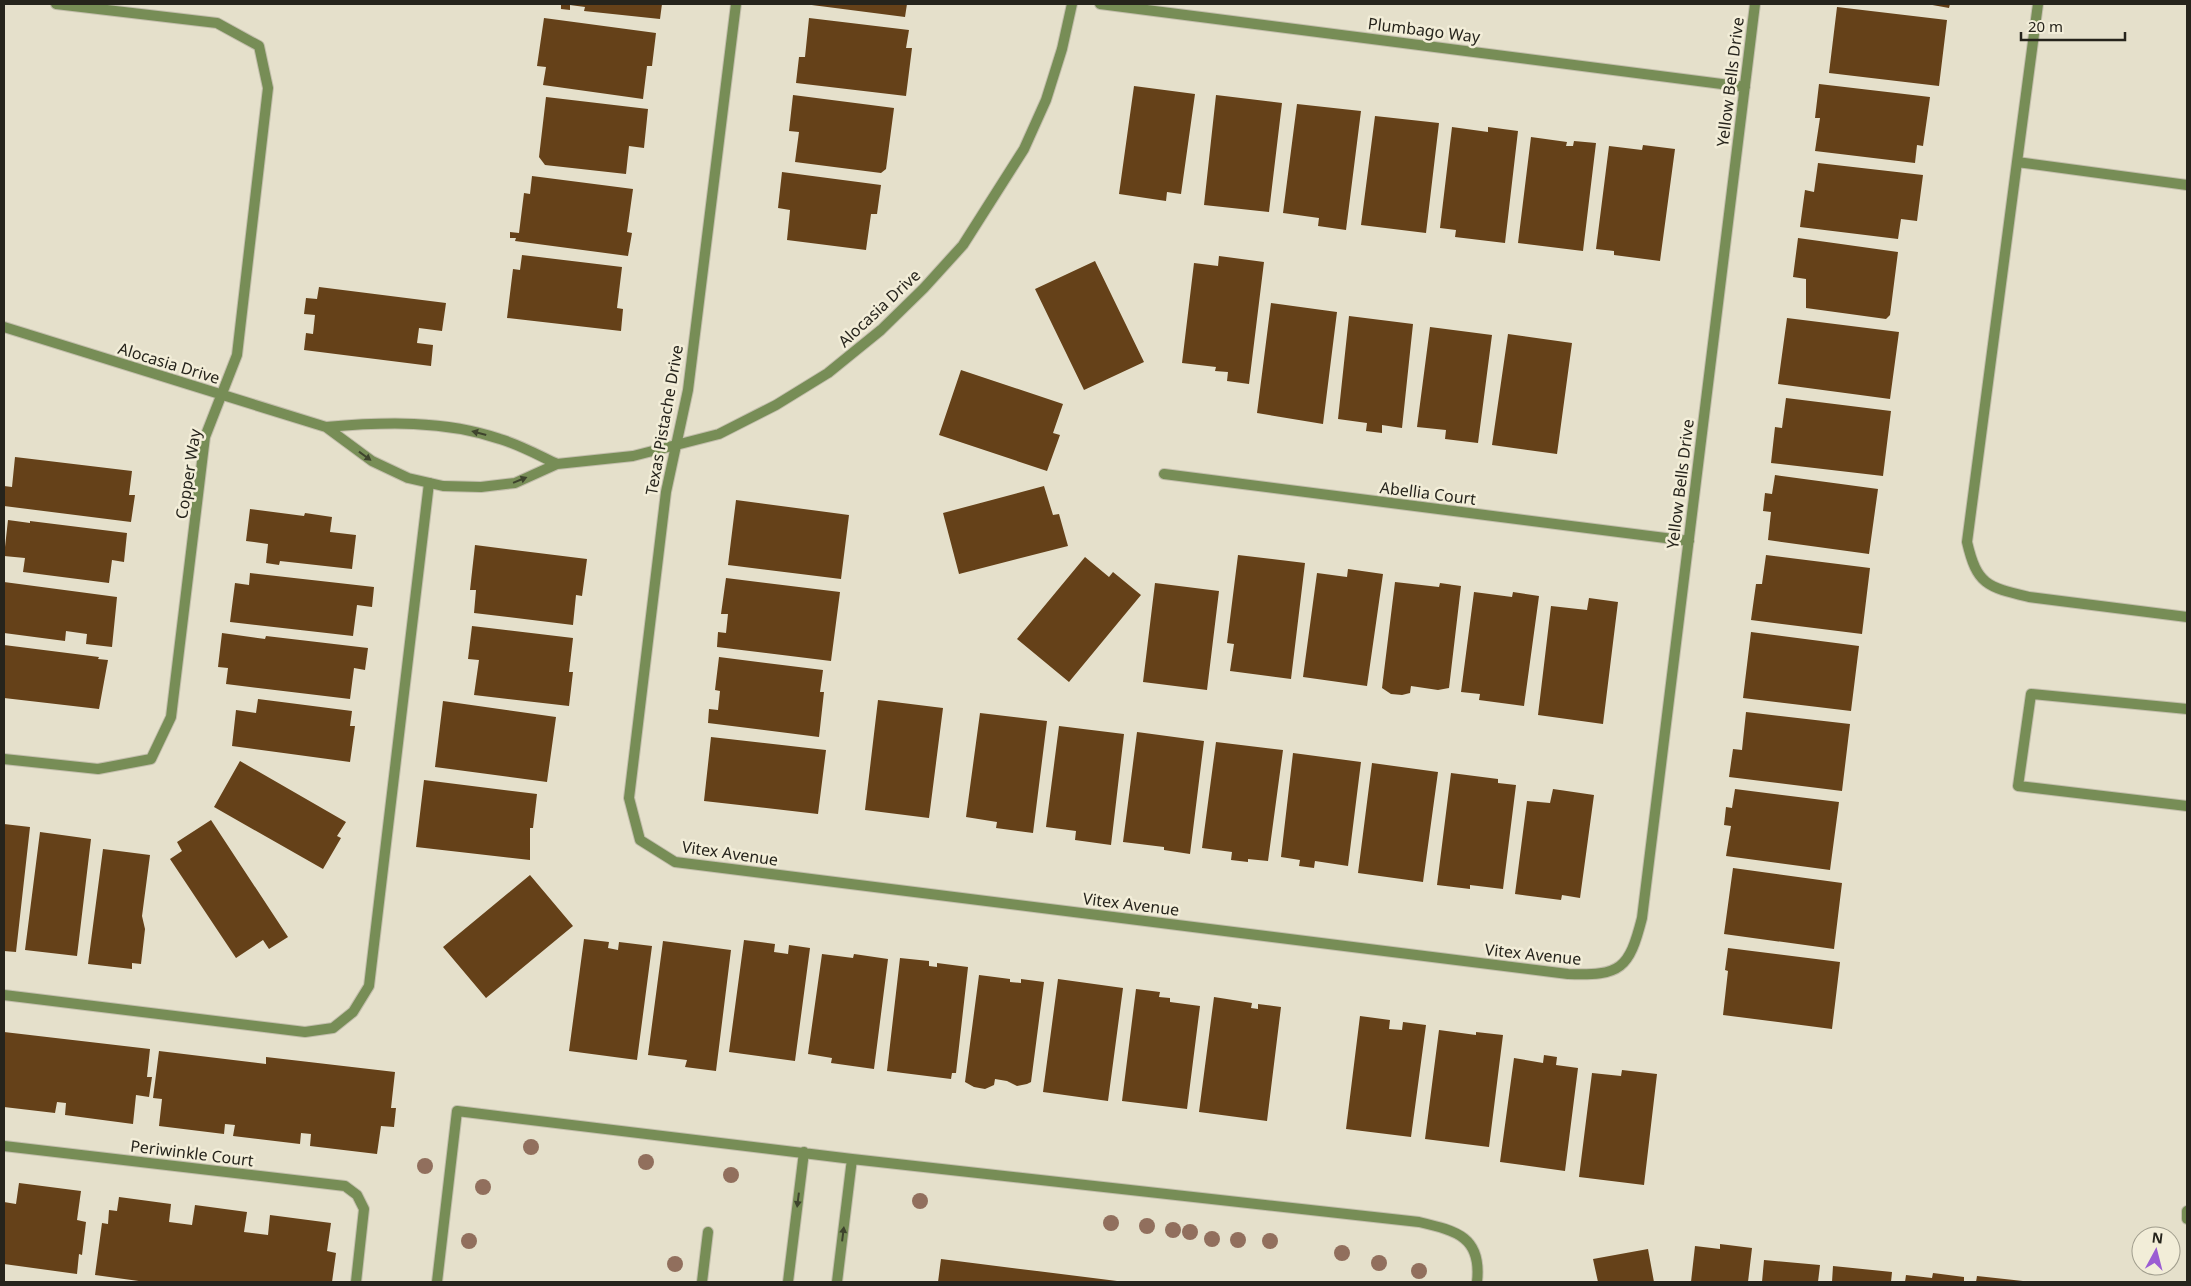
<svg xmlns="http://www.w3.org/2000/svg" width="2191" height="1286" font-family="'Noto Sans',sans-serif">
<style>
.building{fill:#654119}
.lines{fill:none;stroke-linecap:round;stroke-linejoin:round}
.lane-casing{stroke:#c3beac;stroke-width:12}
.street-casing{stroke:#c3beac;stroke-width:12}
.lane{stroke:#778d56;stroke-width:10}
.street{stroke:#778d56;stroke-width:10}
.tree{fill:#916f5d}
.oneway{fill:#3e442d}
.labels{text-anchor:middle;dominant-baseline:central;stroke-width:5;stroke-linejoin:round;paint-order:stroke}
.street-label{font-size:16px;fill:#26241c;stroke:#f2edd8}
</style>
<rect width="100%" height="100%" fill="#e5e0cb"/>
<!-- building -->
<path class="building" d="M 561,4 L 662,4 L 660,19 L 584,11 L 585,7 L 570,5 L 570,10 L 561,9 Z
M 804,4 L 907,4 L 905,17 Z
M 1927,4 L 1950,4 L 1949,8 Z
M 1837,7 L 1947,20 L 1939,86 L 1829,73 Z
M 544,18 L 656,33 L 652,66 L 647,66 L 643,99 L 543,85 L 546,67 L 537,66 Z
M 809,18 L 909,30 L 906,48 L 912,48 L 906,96 L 796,83 L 799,57 L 805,57 Z
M 1819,84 L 1930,97 L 1923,146 L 1917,145 L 1915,163 L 1815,151 L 1820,118 L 1815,118 Z
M 1134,86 L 1195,94 L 1181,194 L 1167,192 L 1166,201 L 1119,194 Z
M 793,95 L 894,108 L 886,169 L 881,173 L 795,162 L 799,132 L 789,131 Z
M 1216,95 L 1282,103 L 1269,212 L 1204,205 Z
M 546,97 L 648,109 L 644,148 L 629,146 L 626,174 L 545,165 L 539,157 Z
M 1297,104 L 1361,111 L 1346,230 L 1318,226 L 1319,218 L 1283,213 Z
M 1375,116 L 1439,123 L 1426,233 L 1361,225 Z
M 1452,127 L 1488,132 L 1488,127 L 1518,131 L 1505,243 L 1455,237 L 1456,230 L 1440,228 Z
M 1531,137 L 1567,142 L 1566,146 L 1573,146 L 1574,141 L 1596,143 L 1583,251 L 1518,243 Z
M 1643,145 L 1675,149 L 1660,261 L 1614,255 L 1614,251 L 1596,249 L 1609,146 L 1642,150 Z
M 1818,163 L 1923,175 L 1917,221 L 1901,219 L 1898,239 L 1800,227 L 1805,190 L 1814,192 Z
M 782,172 L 881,185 L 877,214 L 871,214 L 866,250 L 787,240 L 790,210 L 778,208 Z
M 532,176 L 633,189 L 627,232 L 632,233 L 628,256 L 515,241 L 516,238 L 510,238 L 510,232 L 519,233 L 524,193 L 530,194 Z
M 1798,238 L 1898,252 L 1890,315 L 1886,319 L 1806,308 L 1806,279 L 1793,277 Z
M 522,255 L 622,267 L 617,308 L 623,309 L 621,331 L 507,318 L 513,269 L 520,270 Z
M 1219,256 L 1264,262 L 1249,384 L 1227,381 L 1228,372 L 1215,371 L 1216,367 L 1182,363 L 1194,263 L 1218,266 Z
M 1095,261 L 1144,362 L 1084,390 L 1035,289 Z
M 319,287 L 446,303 L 442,331 L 419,328 L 417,343 L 433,345 L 431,366 L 304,350 L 306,333 L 313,334 L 315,315 L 304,314 L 306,298 L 317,299 Z
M 1271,303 L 1337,312 L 1323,424 L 1257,413 Z
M 1349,316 L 1413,324 L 1402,428 L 1382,425 L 1382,433 L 1366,431 L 1367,423 L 1338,419 Z
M 1787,318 L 1899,332 L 1890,399 L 1778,384 Z
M 1430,327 L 1492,335 L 1478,443 L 1445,439 L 1446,430 L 1417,427 Z
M 1508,334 L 1572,343 L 1557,454 L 1492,445 Z
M 961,370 L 1063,404 L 1053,433 L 1060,435 L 1047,471 L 939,435 Z
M 1786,398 L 1891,411 L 1883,476 L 1771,463 L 1775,427 L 1782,428 Z
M 15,457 L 132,471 L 129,495 L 135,495 L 131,522 L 4,506 L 4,486 L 12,487 Z
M 1775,475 L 1878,489 L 1869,554 L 1768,540 L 1771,512 L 1763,511 L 1765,493 L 1772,494 Z
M 1044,486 L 1053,515 L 1059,514 L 1068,546 L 959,574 L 943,513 Z
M 736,500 L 849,515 L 841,579 L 728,565 Z
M 250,509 L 304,516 L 305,513 L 332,517 L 330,532 L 356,535 L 352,569 L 280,561 L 279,565 L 266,563 L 268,544 L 246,541 Z
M 8,520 L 30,523 L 30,521 L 127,533 L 124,562 L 112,560 L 109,583 L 23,572 L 25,558 L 4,556 Z
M 475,545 L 587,559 L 582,596 L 576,595 L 573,625 L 474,613 L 476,590 L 470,590 Z
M 1238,555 L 1305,563 L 1291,679 L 1230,671 L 1234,644 L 1227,643 Z
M 1766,555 L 1870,568 L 1862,634 L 1751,620 L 1756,584 L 1762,584 Z
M 1085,557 L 1109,577 L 1113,572 L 1141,595 L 1069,682 L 1017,639 Z
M 1348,569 L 1383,574 L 1367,686 L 1303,677 L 1317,573 L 1347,577 Z
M 250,573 L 374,587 L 372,607 L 357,605 L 353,636 L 230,622 L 235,583 L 249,585 Z
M 726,578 L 840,592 L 831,661 L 717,647 L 718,632 L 726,633 L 728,614 L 721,614 Z
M 4,582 L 117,597 L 112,647 L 86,644 L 87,634 L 66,631 L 65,641 L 4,633 Z
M 1395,582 L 1439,587 L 1440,583 L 1461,586 L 1449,688 L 1438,690 L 1411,686 L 1410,693 L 1402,695 L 1391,694 L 1382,688 Z
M 1155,583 L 1219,591 L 1207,690 L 1143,682 Z
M 1474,592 L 1512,597 L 1513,592 L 1539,596 L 1524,706 L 1479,700 L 1480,694 L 1461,692 Z
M 1589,598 L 1618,602 L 1603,724 L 1538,715 L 1551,606 L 1587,610 Z
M 472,626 L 573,638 L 569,672 L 573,672 L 569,706 L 474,695 L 479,660 L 468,659 Z
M 1751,632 L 1859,646 L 1851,711 L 1743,698 Z
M 222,633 L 265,639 L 266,636 L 368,648 L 365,670 L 354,668 L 350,699 L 226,684 L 228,668 L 218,667 Z
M 4,645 L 99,657 L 98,659 L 108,660 L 99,709 L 4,698 Z
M 719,657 L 823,670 L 820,692 L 824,692 L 819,737 L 708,723 L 709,709 L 718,710 L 720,691 L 715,690 Z
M 258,699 L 352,711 L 350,726 L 355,726 L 350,762 L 232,746 L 236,710 L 256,713 Z
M 878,700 L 943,708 L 929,818 L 865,810 Z
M 443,701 L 556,717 L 547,782 L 435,767 Z
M 1746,712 L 1850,724 L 1842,791 L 1729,777 L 1733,749 L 1742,750 Z
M 980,713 L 1047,721 L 1033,833 L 996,828 L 997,822 L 966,817 Z
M 1059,726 L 1124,734 L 1111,845 L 1075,840 L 1076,831 L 1046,827 Z
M 1137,732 L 1204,741 L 1190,854 L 1164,850 L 1164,847 L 1123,842 Z
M 711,737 L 826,750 L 818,814 L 704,801 Z
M 1216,742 L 1283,750 L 1268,861 L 1248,859 L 1248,862 L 1231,860 L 1232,852 L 1202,848 Z
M 1293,753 L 1361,762 L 1348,866 L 1315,861 L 1314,868 L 1299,866 L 1300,860 L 1281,857 Z
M 240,761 L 346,822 L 337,836 L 341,838 L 323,869 L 214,807 Z
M 1372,763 L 1438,772 L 1423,882 L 1358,873 Z
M 1451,773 L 1498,779 L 1498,783 L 1516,785 L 1503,889 L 1470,885 L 1470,889 L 1437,885 Z
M 424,780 L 537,794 L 533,828 L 530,828 L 530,860 L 416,847 Z
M 1553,789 L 1594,795 L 1580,898 L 1562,895 L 1561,900 L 1515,894 L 1527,801 L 1550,803 Z
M 1735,789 L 1839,802 L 1830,870 L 1726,856 L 1731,826 L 1724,825 L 1726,807 L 1732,808 Z
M 211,820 L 288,937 L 269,949 L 263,940 L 236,958 L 170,859 L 182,851 L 177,842 Z
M 4,824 L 30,827 L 16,952 L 4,951 Z
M 40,832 L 91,839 L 77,956 L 25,950 Z
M 103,849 L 150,855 L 142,916 L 145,929 L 141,964 L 132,963 L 132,969 L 88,964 Z
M 1733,868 L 1842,883 L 1834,949 L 1724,934 Z
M 530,875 L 573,926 L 486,998 L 443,947 Z
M 584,939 L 609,942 L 608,948 L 618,950 L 619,942 L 652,946 L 637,1060 L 569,1051 Z
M 744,940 L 775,944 L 774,952 L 788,954 L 789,945 L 810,948 L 795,1061 L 729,1052 Z
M 663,941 L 731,950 L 716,1071 L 685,1067 L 687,1060 L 648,1055 Z
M 1728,948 L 1840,962 L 1832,1029 L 1723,1015 L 1728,971 L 1725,970 Z
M 822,954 L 853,958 L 854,954 L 888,959 L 874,1069 L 831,1063 L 832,1058 L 808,1054 Z
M 900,958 L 929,961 L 929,966 L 937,967 L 937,963 L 968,967 L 956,1073 L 952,1073 L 951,1079 L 887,1071 Z
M 979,975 L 1010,979 L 1010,982 L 1021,983 L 1021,979 L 1044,982 L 1031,1082 L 1027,1084 L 1017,1086 L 1007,1081 L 995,1079 L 994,1085 L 985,1089 L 974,1087 L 965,1082 Z
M 1058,979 L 1123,988 L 1108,1101 L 1043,1092 Z
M 1136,989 L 1160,992 L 1159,997 L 1170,998 L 1170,1002 L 1200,1006 L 1187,1109 L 1122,1101 Z
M 1214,997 L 1252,1003 L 1251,1008 L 1258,1009 L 1258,1004 L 1281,1007 L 1267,1121 L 1199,1112 Z
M 1360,1016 L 1390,1020 L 1389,1029 L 1402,1030 L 1403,1022 L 1426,1025 L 1411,1137 L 1346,1129 Z
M 1439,1030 L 1476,1035 L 1476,1032 L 1503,1035 L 1489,1147 L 1425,1139 Z
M 4,1032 L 150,1049 L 147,1077 L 152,1077 L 149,1097 L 136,1095 L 133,1124 L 65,1115 L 66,1103 L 57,1102 L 55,1113 L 4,1107 Z
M 159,1051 L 266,1064 L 266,1057 L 395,1072 L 391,1108 L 396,1108 L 394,1127 L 381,1126 L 377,1154 L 310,1146 L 311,1134 L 301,1133 L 300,1144 L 233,1136 L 235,1125 L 225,1124 L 224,1134 L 159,1126 L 162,1099 L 153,1098 Z
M 1544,1055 L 1557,1057 L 1556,1065 L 1578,1068 L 1565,1171 L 1500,1162 L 1514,1058 L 1543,1063 Z
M 1622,1070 L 1657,1074 L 1644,1185 L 1579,1177 L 1592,1073 L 1621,1076 Z
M 19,1183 L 81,1191 L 77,1220 L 86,1222 L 82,1255 L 79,1254 L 77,1274 L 4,1264 L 4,1202 L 16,1204 Z
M 119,1197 L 171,1204 L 169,1222 L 192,1225 L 195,1205 L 247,1212 L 244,1232 L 268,1235 L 270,1215 L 331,1223 L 327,1251 L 336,1253 L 332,1282 L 146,1282 L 95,1275 L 102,1223 L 108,1224 L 109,1210 L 117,1211 Z
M 1720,1244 L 1752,1248 L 1748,1282 L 1691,1282 L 1695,1246 L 1720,1249 Z
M 1648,1249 L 1654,1282 L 1598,1282 L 1593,1259 Z
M 941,1259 L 1117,1281 L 1117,1282 L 938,1282 Z
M 1764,1260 L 1820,1265 L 1818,1282 L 1762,1282 Z
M 1833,1266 L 1892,1272 L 1891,1282 L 1832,1282 Z
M 1933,1273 L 1964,1277 L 1964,1282 L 1905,1282 L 1906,1275 L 1932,1278 Z
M 1977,1276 L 2023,1281 L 2023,1282 L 1976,1282 Z"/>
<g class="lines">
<defs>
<path id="lane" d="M 2017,162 L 2038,4
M 2187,185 L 2017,162 L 1967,542 C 1977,585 1987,587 2029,597 L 2187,617
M 2187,709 L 2031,694 L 2018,786 L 2187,806
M 4,995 L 305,1032 L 333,1028 L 353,1012 L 369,986 L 429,483
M 2187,1211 L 2187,1219
M 437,1282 L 457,1111 L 852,1159 L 1419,1222 C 1457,1231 1482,1237 1477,1282
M 702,1282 L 708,1232
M 788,1282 L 804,1152
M 837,1282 L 852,1159"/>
<path id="street" d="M 736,4 L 688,390 L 666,492 L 629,798 L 640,840 L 675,862 L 1568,974 C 1621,976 1629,969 1642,918 L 1755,4
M 1100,4 L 1745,87
M 4,327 L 326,427 L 372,461 L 408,478 L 443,486 L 481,487 L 515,483 L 557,464 L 633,456 L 719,434 L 776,405 L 828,373 L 881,330 L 924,288 L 963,245 L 1024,149 L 1046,100 L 1062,49 L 1072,4
M 326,427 C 384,422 444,420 500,439 C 520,445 538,455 557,464
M 1164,474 L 1689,541
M 4,759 L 98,769 L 151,759 L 171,717 L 205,437 L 237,355 L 268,88 L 259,46 L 217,23 L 56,4
M 4,1146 L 345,1186 L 357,1195 L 364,1209 L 356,1282"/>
</defs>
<!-- lane casing -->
<use href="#lane" class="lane-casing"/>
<!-- street casing -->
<use href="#street" class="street-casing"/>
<!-- lane -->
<use href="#lane" class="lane"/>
<!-- street -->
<use href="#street" class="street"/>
</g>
<!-- trees -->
<g class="tree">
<circle cx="531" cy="1147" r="8"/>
<circle cx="646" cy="1162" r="8"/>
<circle cx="425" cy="1166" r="8"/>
<circle cx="731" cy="1175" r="8"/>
<circle cx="483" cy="1187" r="8"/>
<circle cx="920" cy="1201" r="8"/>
<circle cx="1111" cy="1223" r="8"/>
<circle cx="1147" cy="1226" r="8"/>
<circle cx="1173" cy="1230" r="8"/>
<circle cx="1190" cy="1232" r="8"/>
<circle cx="1212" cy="1239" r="8"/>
<circle cx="1238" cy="1240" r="8"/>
<circle cx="469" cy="1241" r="8"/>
<circle cx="1270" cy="1241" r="8"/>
<circle cx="1342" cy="1253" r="8"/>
<circle cx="1379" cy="1263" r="8"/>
<circle cx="675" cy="1264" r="8"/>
<circle cx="1419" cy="1271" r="8"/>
</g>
<!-- one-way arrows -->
<defs><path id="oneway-solid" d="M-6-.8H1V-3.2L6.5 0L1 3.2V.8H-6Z" transform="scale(1.25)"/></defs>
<g class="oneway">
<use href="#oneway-solid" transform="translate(479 433) rotate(-165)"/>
<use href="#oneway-solid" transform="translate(365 456) rotate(36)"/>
<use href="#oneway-solid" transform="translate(520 480) rotate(-22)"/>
<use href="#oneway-solid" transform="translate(798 1200) rotate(97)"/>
<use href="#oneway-solid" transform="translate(843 1234) rotate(-83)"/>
</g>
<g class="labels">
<!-- street labels -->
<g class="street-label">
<text transform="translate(1424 30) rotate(7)">Plumbago Way</text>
<text transform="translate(1730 82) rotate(-83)">Yellow Bells Drive</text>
<text transform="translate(879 308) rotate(-43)">Alocasia Drive</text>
<text transform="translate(169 363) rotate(17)">Alocasia Drive</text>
<text transform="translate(664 420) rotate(-80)">Texas Pistache Drive</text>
<text transform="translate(188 474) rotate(-81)">Copper Way</text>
<text transform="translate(1680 484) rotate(-83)">Yellow Bells Drive</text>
<text transform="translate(1428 493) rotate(7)">Abellia Court</text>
<text transform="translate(730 853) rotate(8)">Vitex Avenue</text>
<text transform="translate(1131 904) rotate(7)">Vitex Avenue</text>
<text transform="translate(1533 954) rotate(6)">Vitex Avenue</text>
<text transform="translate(192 1153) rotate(7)">Periwinkle Court</text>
</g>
</g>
<!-- border -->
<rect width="2191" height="1286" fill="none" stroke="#26241c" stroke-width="10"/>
<!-- north arrow -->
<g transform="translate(2156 1251) rotate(7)"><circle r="24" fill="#f2edd8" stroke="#a09d8d"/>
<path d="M0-4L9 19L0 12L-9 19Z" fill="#9b5cd3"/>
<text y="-8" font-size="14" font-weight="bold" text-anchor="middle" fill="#26241c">N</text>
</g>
<!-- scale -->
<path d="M2021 32v8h104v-8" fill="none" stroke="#26241c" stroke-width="2.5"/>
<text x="2028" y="32" font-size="15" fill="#26241c" stroke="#f2edd8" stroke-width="4" paint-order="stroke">20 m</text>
</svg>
